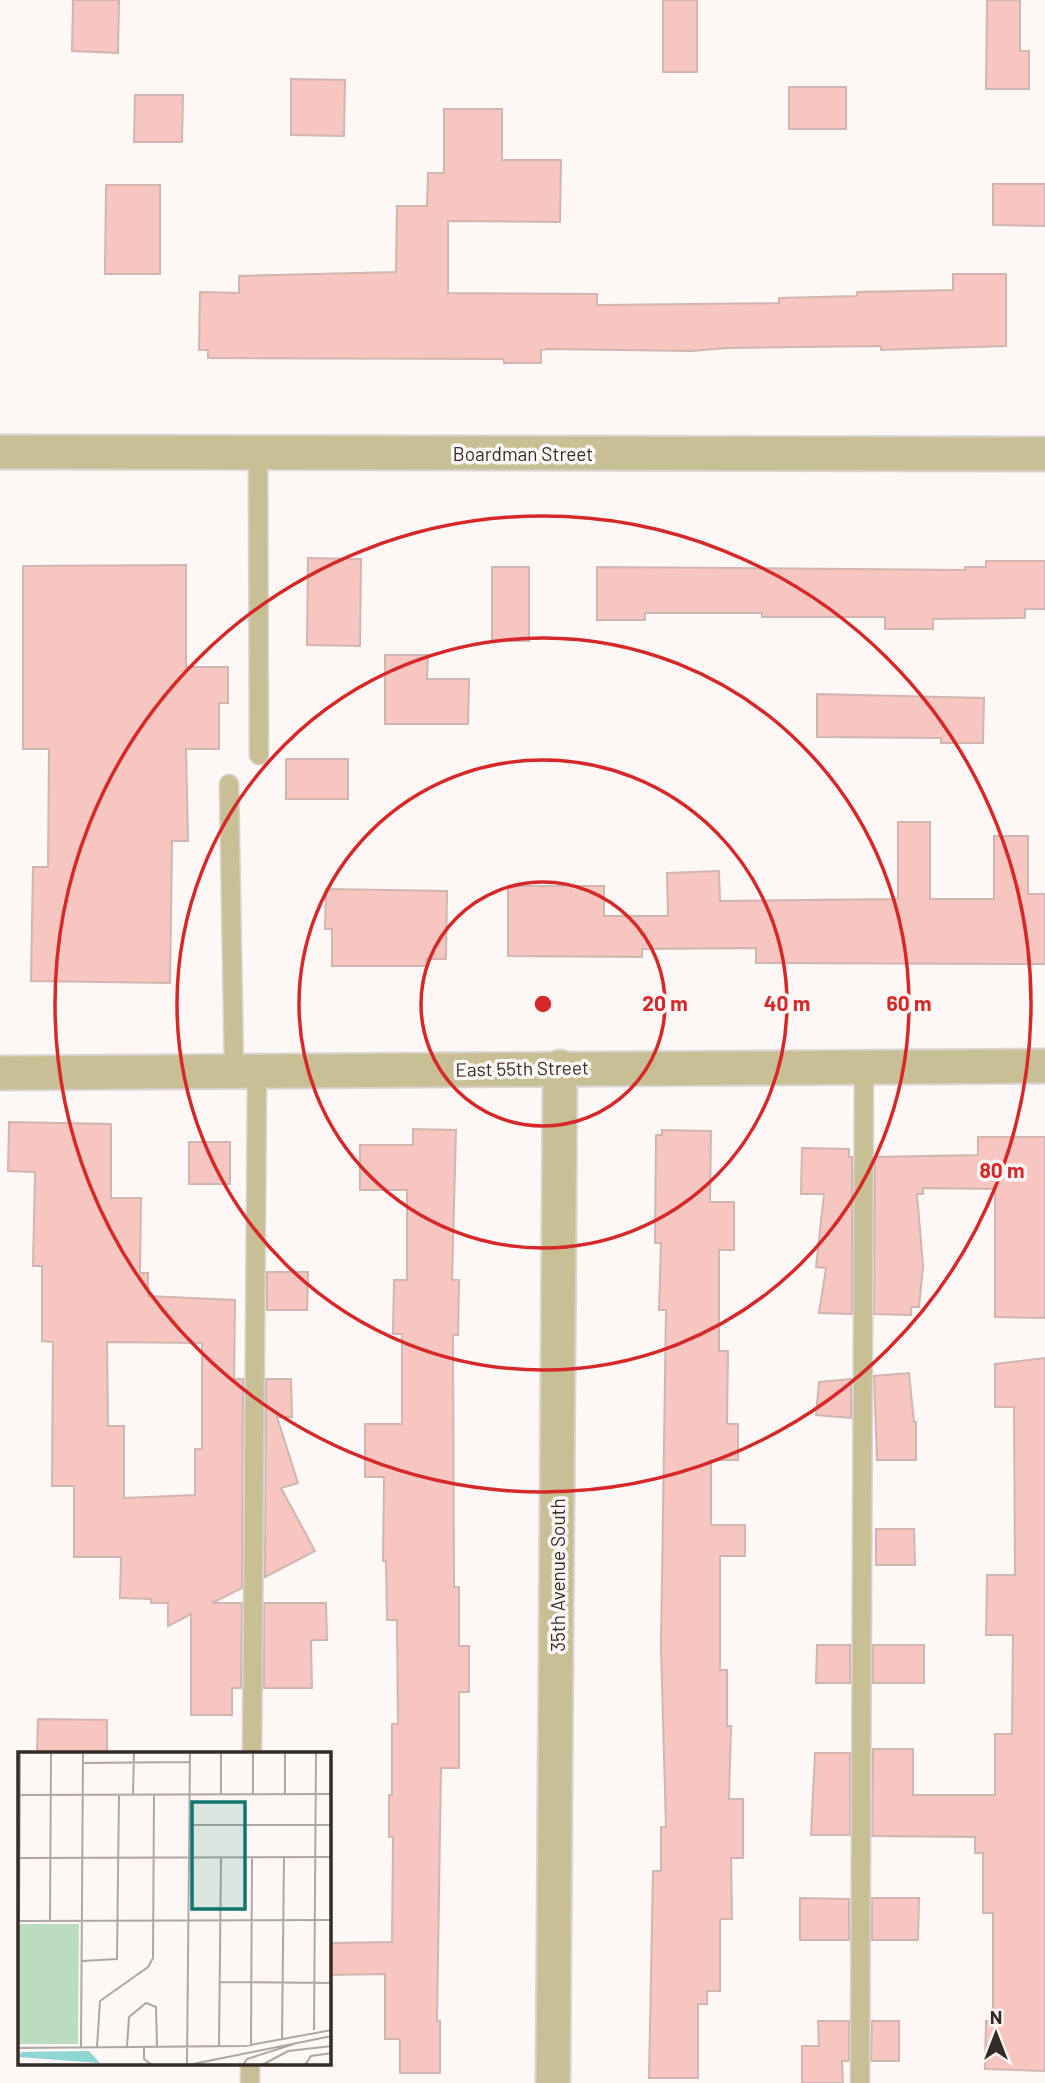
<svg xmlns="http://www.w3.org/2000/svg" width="1045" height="2083" font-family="Barlow,sans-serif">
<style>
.building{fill:#f7c6c0;stroke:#d1b5b1;stroke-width:2;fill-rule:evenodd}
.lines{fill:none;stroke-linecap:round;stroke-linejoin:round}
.service-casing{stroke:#d9d3d1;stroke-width:21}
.minor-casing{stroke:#d9d3d1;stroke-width:37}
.service{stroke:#c8bf94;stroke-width:18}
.minor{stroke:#c8bf94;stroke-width:33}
.ring{fill:none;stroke:#d62828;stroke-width:3.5}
.labels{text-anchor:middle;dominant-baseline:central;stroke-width:7;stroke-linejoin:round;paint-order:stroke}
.street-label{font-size:19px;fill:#352b27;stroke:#fdf8f6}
.inset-road{fill:none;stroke:#ada6a3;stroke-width:2}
.view{fill:#0f766e;fill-opacity:0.15;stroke:#0f766e;stroke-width:3.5}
.inset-edge{fill:none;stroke:#352b27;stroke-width:3.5}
.centre{fill:#d62828;stroke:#fdf8f6;stroke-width:3.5}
.ring-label{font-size:21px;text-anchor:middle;font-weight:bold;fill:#d62828;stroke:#fdf8f6;stroke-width:7;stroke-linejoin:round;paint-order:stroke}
</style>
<rect width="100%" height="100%" fill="#fdf8f6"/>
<!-- building -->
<path class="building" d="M 73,0 L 119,0 L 118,53 L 72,51 Z
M 663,0 L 697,0 L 697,72 L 663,72 Z
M 987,0 L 1020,0 L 1020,51 L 1029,51 L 1029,89 L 986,89 Z
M 291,79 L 345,80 L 344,136 L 291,135 Z
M 789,87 L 846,87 L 846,129 L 789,129 Z
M 135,95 L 183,95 L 182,142 L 134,142 Z
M 444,109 L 502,109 L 502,160 L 561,160 L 560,222 L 448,221 L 448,293 L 597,294 L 597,305 L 779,303 L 779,298 L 857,296 L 857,292 L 953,290 L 953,274 L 1006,274 L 1006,346 L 881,350 L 881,346 L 727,348 L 692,351 L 548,349 L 541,350 L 541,363 L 504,363 L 504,359 L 208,358 L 208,350 L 199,350 L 200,292 L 239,293 L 239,276 L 396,272 L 397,206 L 427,206 L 428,173 L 444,173 Z
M 993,184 L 1045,184 L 1045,226 L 993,225 Z
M 106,185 L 160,185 L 160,274 L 105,274 Z
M 308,558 L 361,559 L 360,646 L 307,645 Z
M 986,561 L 1045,561 L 1045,609 L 1025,609 L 1025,618 L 933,619 L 933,629 L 885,629 L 885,617 L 762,617 L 762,613 L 645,613 L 645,620 L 597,620 L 597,567 L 965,570 L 965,567 L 986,567 Z
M 186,565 L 186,667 L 228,667 L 228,703 L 219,703 L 219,749 L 186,749 L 188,841 L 172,841 L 170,983 L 31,981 L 33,867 L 48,867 L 49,749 L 23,749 L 23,566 Z
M 492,567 L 529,567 L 529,641 L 492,641 Z
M 385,655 L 428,655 L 427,679 L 469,679 L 468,724 L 385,724 Z
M 817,694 L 984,698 L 983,743 L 941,743 L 941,738 L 817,737 Z
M 286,759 L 348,759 L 348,799 L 286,799 Z
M 898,822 L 930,822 L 930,899 L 994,899 L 994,836 L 1028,836 L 1028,894 L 1045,894 L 1045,964 L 756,963 L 756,948 L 642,949 L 642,957 L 508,956 L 508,886 L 604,886 L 604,916 L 668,916 L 667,873 L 719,871 L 720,901 L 898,899 Z
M 326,889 L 447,891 L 446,959 L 426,959 L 426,966 L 332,966 L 332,929 L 325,929 Z
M 9,1122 L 111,1124 L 111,1198 L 141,1198 L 140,1273 L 148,1273 L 148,1296 L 235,1300 L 234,1379 L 243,1379 L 242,1588 L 212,1603 L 242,1603 L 241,1688 L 232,1688 L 232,1715 L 191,1715 L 191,1614 L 168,1626 L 168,1603 L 151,1603 L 151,1599 L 120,1598 L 121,1557 L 74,1557 L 74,1486 L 52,1486 L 53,1342 L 42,1341 L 42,1266 L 33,1266 L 35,1172 L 8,1171 ZM 107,1342 L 202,1343 L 202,1449 L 195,1449 L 195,1495 L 124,1498 L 124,1426 L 108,1426 Z
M 413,1129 L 456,1130 L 452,1280 L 459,1280 L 458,1335 L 453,1335 L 454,1587 L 459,1587 L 459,1646 L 469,1646 L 469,1692 L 459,1692 L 459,1768 L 441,1768 L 437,2021 L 440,2021 L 440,2073 L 400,2073 L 400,2039 L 385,2039 L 385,1974 L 329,1975 L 329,1943 L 392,1942 L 393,1837 L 389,1837 L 389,1795 L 392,1795 L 392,1724 L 398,1724 L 397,1620 L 387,1620 L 386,1561 L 383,1561 L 384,1477 L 365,1477 L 365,1424 L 402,1424 L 402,1334 L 393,1334 L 394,1280 L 407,1280 L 407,1190 L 360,1190 L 360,1145 L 413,1145 Z
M 662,1130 L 711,1131 L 710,1202 L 734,1202 L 734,1250 L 719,1250 L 719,1351 L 728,1351 L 727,1424 L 738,1424 L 738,1460 L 711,1460 L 711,1525 L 745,1525 L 745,1556 L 720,1556 L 720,1670 L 727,1670 L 727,1726 L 731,1726 L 729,1799 L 743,1799 L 743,1858 L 731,1858 L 732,1919 L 720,1919 L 720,1991 L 707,1991 L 707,2004 L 698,2004 L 698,2078 L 649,2078 L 653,1871 L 661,1871 L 661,1827 L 666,1827 L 661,1647 L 666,1310 L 659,1310 L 661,1243 L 655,1243 L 656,1135 L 662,1135 Z
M 978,1137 L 1045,1137 L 1045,1318 L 995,1317 L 995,1189 L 923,1188 L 923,1194 L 917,1194 L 923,1266 L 919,1307 L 911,1307 L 911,1315 L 874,1314 L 875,1157 L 978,1155 Z
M 189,1142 L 230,1142 L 230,1184 L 189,1184 Z
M 802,1148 L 849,1149 L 849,1157 L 852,1157 L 852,1314 L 819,1313 L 826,1268 L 816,1267 L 824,1194 L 801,1194 Z
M 267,1272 L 308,1272 L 307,1310 L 267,1310 Z
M 1045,1358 L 1045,2071 L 985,2069 L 986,2021 L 993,2021 L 993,1913 L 983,1913 L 983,1853 L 975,1853 L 975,1837 L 872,1836 L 873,1749 L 913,1749 L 913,1795 L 995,1795 L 995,1734 L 1012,1734 L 1013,1635 L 986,1635 L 987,1575 L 1015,1575 L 1014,1407 L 995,1407 L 995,1364 Z
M 909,1373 L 914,1422 L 916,1422 L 916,1460 L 877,1460 L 874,1376 Z
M 266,1379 L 291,1379 L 292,1417 L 277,1417 L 298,1483 L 281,1488 L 315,1551 L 265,1577 Z
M 851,1379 L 851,1418 L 816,1415 L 819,1382 Z
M 876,1529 L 914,1529 L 915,1565 L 876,1565 Z
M 264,1603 L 326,1603 L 327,1640 L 311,1640 L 312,1688 L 264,1688 Z
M 817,1645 L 850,1645 L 850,1683 L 816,1683 Z
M 873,1645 L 924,1645 L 924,1683 L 873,1683 Z
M 38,1719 L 107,1720 L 107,1754 L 37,1754 Z
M 815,1753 L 850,1753 L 850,1835 L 811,1835 Z
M 800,1898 L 849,1899 L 849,1940 L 800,1940 Z
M 872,1898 L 919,1898 L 918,1940 L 872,1940 Z
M 818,2021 L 849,2021 L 849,2061 L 842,2061 L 843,2083 L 802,2083 L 802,2046 L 819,2046 Z
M 872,2021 L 899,2021 L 899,2061 L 871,2061 Z"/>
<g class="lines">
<defs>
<path id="service" d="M 258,452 L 259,755
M 229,784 L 234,1072
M 252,1754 L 257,1072
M 250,2083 L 250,2064
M 860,2083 L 864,1067"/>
<path id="minor" d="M 0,452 L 1045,454
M 0,1073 L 1045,1066
M 553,2083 L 560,1067"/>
</defs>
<!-- service casing -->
<use href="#service" class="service-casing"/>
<!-- minor casing -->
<use href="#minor" class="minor-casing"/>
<!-- service -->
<use href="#service" class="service"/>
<!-- minor -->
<use href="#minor" class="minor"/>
</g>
<!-- distance rings -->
<g class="ring">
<circle cx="543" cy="1004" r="122"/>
<circle cx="543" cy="1004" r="244"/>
<circle cx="543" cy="1004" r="366"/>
<circle cx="543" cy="1004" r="488"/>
</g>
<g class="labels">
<!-- street labels -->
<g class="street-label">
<text x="523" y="453">Boardman Street</text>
<text transform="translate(522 1068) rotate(-1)">East 55th Street</text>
<text transform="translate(557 1575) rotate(-90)">35th Avenue South</text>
</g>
</g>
<!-- overview -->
<g transform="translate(18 1752)">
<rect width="313" height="313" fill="#fdf8f6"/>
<path d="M 0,172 L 61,172 L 60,292 L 0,292 Z" fill="#bbdcbe"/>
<path d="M 71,299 L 82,311 L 0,305 L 4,300 Z" fill="#8ed5d4"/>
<path class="inset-road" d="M 65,11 L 171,10M 115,42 L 116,0M 203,42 L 203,0M 235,42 L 235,0M 267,42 L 267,0M 0,43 L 314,42M 171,73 L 314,73M 0,106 L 314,105M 0,169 L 314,168M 1,169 L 2,0M 32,169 L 33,0M 64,209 L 99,207 L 101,42M 202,230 L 314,231M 296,278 L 298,0M 264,286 L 266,105M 233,293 L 234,105M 63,295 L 65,0M 79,295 L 82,249 L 130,215 L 135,206 L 136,42M 109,295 L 111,265 L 128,251 L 138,255 L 139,294M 126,295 L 126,307 L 134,313M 201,295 L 203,105M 0,296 L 227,294 L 314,278M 169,313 L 172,0M 170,313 L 314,284M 225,313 L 229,307 L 276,292M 244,313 L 270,299 L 314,294M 287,313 L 293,304 L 314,301"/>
<path class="view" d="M 174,50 L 227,50 L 227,157 L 174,157 Z"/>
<rect width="313" height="313" class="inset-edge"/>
</g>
<circle cx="543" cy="1004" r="10" class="centre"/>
<g class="ring-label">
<text x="665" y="1011">20 m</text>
<text x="787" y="1011">40 m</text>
<text x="909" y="1011">60 m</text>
<text x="1002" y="1178">80 m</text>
</g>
<!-- north arrow -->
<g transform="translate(996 2034)" stroke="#fdf8f6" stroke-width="5" paint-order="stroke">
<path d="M0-5L12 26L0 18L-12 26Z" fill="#352b27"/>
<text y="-10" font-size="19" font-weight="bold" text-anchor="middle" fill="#352b27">N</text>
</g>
</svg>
